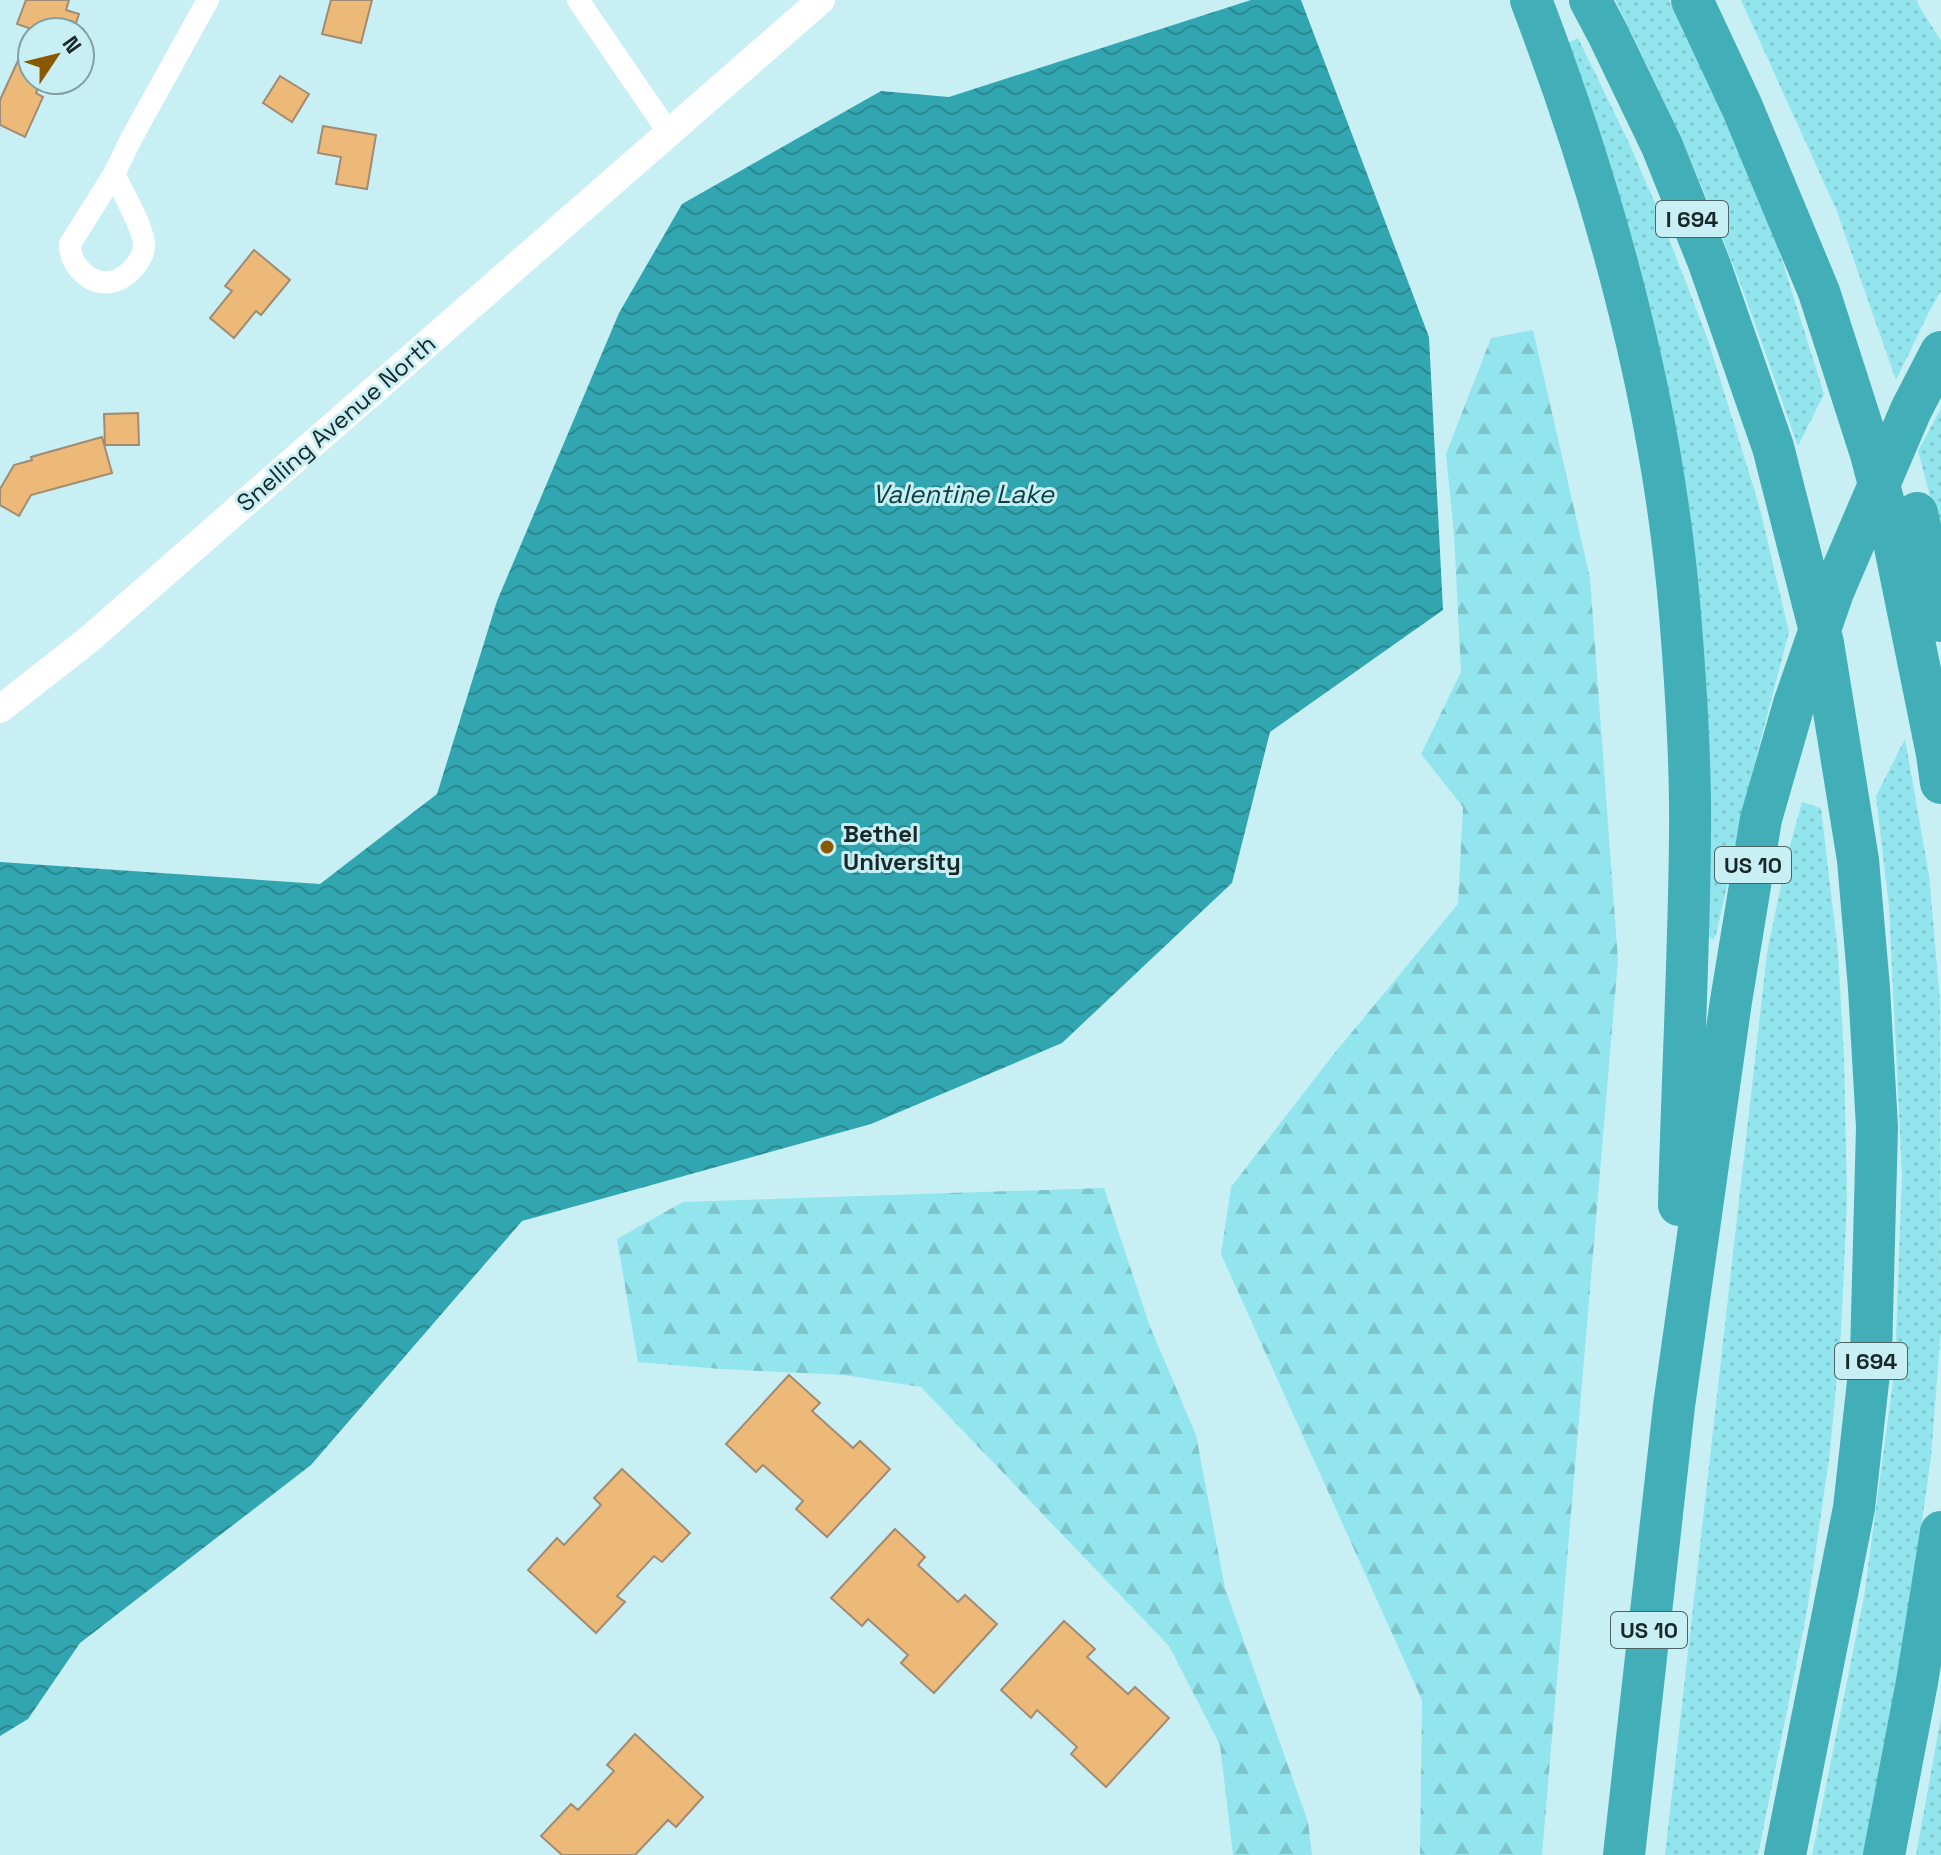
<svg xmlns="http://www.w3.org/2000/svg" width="1941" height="1855" font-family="'Space Grotesk',sans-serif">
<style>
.grass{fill:url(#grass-dots)}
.forest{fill:url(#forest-firs)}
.water{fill:url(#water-waves)}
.building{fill:#edb979;stroke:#a08b74;stroke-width:2}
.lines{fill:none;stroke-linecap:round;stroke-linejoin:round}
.minor{stroke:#fff;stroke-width:22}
.tertiary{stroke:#fff;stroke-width:28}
.motorway{stroke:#41aeb8;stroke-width:42}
.poi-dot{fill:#895800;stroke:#c8f0f4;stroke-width:3}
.labels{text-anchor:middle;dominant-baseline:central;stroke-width:6;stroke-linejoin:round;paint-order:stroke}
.shield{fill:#c8f0f4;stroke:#4d6466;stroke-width:2}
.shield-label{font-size:22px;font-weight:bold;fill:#182829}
.street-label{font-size:24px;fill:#182829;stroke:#c8f0f4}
.poi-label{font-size:24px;font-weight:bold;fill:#182829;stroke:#c8f0f4;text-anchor:start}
.water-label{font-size:26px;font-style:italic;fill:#0c4045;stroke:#c8f0f4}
</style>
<defs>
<pattern id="grass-dots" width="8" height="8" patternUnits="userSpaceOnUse" patternTransform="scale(2)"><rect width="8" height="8" fill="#93e5ed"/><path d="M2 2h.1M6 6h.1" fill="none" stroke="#7ec4cb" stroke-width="1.8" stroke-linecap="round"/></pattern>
<pattern id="forest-firs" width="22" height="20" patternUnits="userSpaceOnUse" patternTransform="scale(2)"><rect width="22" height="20" fill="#93e5ed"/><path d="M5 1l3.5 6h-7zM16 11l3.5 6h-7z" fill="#7ec4cb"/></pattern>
<pattern id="water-waves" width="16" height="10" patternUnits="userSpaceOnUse" patternTransform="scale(2)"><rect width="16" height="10" fill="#31a6b1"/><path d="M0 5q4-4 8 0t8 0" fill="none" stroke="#298790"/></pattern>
</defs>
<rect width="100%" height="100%" fill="#c8f0f4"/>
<!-- grass -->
<path class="grass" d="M 1615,0 L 1669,0 L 1702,64 L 1767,212 L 1824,394 L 1798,446 C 1776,385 1756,323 1732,262 C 1698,172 1658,86 1615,0 Z
M 1741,0 L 1917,0 L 1919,6 L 1941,41 L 1941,291 L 1929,312 L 1896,380 L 1836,209 Z
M 1578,38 L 1630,145 L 1660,215 L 1708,340 L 1759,505 L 1789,632 L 1754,766 L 1716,935 L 1713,940 L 1708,935 L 1703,678 L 1567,43 Z
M 1941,408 L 1941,537 L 1918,451 Z
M 1905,739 L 1929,875 L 1940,1000 L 1941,1329 L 1931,1457 L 1909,1615 L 1865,1855 L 1812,1855 L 1864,1597 L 1895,1366 L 1902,1174 L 1889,907 L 1876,796 Z
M 1802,802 L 1821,808 L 1838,952 L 1844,1056 L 1847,1200 L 1841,1333 L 1830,1452 L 1807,1611 L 1758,1855 L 1665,1855 L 1767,953 L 1787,856 Z
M 1941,1717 L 1941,1855 L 1916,1855 Z"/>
<!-- forest -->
<path class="forest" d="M 1533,330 L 1590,578 L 1618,960 L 1542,1855 L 1420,1855 L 1422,1700 L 1221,1254 L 1231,1187 L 1333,1055 L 1458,904 L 1463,807 L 1421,754 L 1461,672 L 1454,534 L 1446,454 L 1491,338 Z
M 1104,1188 L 1149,1324 L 1196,1435 L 1225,1588 L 1308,1822 L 1312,1855 L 1233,1855 L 1220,1745 L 1169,1646 L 921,1387 L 843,1375 L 720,1369 L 638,1362 L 617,1239 L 683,1202 Z"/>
<!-- water -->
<path class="water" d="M 1251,0 L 1301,0 L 1429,337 L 1443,610 L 1270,732 L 1232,883 L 1062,1043 L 871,1124 L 522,1221 L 311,1465 L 80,1643 L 28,1719 L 0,1736 L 0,862 L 320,884 L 437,794 L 497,601 L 619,313 L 682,204 L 881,91 L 949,97 Z"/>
<!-- building -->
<path class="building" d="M 26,0 L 69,0 L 66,10 L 79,14 L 73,32 L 40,32 L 17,24 Z
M 331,0 L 372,0 L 361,43 L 322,34 Z
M 32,30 L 32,80 L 42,80 L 36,93 L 43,97 L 25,137 L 0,125 L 0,100 Z
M 280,76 L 309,94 L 292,122 L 263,103 Z
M 323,126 L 376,135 L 367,189 L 336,184 L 341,157 L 318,153 Z
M 254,250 L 290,280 L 261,315 L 256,311 L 234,338 L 210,318 L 232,291 L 225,286 Z
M 138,413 L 139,445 L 105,445 L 104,414 Z
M 102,437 L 112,473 L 31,495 L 19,516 L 0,505 L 0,489 L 14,465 L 32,460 L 31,457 Z
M 789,1375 L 820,1403 L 812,1411 L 853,1448 L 860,1441 L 890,1469 L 827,1537 L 796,1509 L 803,1501 L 763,1465 L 756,1472 L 726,1444 Z
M 622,1469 L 690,1533 L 662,1562 L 654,1556 L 617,1596 L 625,1602 L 596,1633 L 528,1570 L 557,1538 L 564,1545 L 601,1505 L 594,1498 Z
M 895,1529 L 925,1557 L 918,1565 L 958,1602 L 965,1595 L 997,1624 L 934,1693 L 901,1663 L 908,1655 L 868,1619 L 862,1626 L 831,1598 Z
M 1064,1621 L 1095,1649 L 1087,1657 L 1128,1694 L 1135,1687 L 1169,1718 L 1106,1787 L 1071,1754 L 1077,1747 L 1037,1710 L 1031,1718 L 1001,1690 Z
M 635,1734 L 703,1797 L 676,1827 L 668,1820 L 635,1855 L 562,1855 L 541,1836 L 571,1804 L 578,1810 L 614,1771 L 607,1765 Z"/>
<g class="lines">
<!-- minor -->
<path class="minor" d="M 578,0 L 669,133
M 114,174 C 122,191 142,225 144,243 C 145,260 126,280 110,282 C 88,285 69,263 70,244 L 114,174 L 131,139 L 208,0"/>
<!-- tertiary -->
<path class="tertiary" d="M 0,709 L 87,641 L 821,0"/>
<!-- motorway -->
<path class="motorway" d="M 1531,0 C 1606,197 1663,403 1680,614 C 1686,687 1691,762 1690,836 C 1689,959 1682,1082 1679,1205
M 1590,0 L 1608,34 L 1662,146 L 1709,263 L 1773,447 L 1823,643 L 1858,860 L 1869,988 L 1877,1127 L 1871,1355 L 1854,1508 L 1785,1855
M 1692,0 L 1742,107 L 1819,292 L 1871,454 L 1894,542 L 1937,754 L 1941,783
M 1917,513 L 1941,621
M 1624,1855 L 1674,1406 L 1731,1001 L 1761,819 L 1794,704 L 1833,592 L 1911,410 L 1941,352
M 1884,1855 L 1917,1682 L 1941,1532"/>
</g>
<!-- markers -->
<circle class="poi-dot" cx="827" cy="847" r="8"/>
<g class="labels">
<!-- shield labels -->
<g class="shield">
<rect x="1656" y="201" width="72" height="36" rx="6"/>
<rect x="1715" y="847" width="76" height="36" rx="6"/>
<rect x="1835" y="1343" width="72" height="36" rx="6"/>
<rect x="1611" y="1612" width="76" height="36" rx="6"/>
</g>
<g class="shield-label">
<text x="1692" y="219">I 694</text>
<text x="1753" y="865">US 10</text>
<text x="1871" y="1361">I 694</text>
<text x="1649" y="1630">US 10</text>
</g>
<!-- street labels -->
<g class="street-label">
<text transform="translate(336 423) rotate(-41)">Snelling Avenue North</text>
</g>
<!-- poi labels -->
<g class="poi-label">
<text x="843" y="833">Bethel<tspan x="843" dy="28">University</tspan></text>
</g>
<!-- water labels -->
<g class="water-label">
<text x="963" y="494">Valentine Lake</text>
</g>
</g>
<!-- north arrow -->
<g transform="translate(56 56) rotate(55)"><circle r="38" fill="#c8f0f4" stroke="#82a0a3" stroke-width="2"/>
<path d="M0-6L14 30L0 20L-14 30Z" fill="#895800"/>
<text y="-12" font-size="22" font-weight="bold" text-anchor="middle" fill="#182829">N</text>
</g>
</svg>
